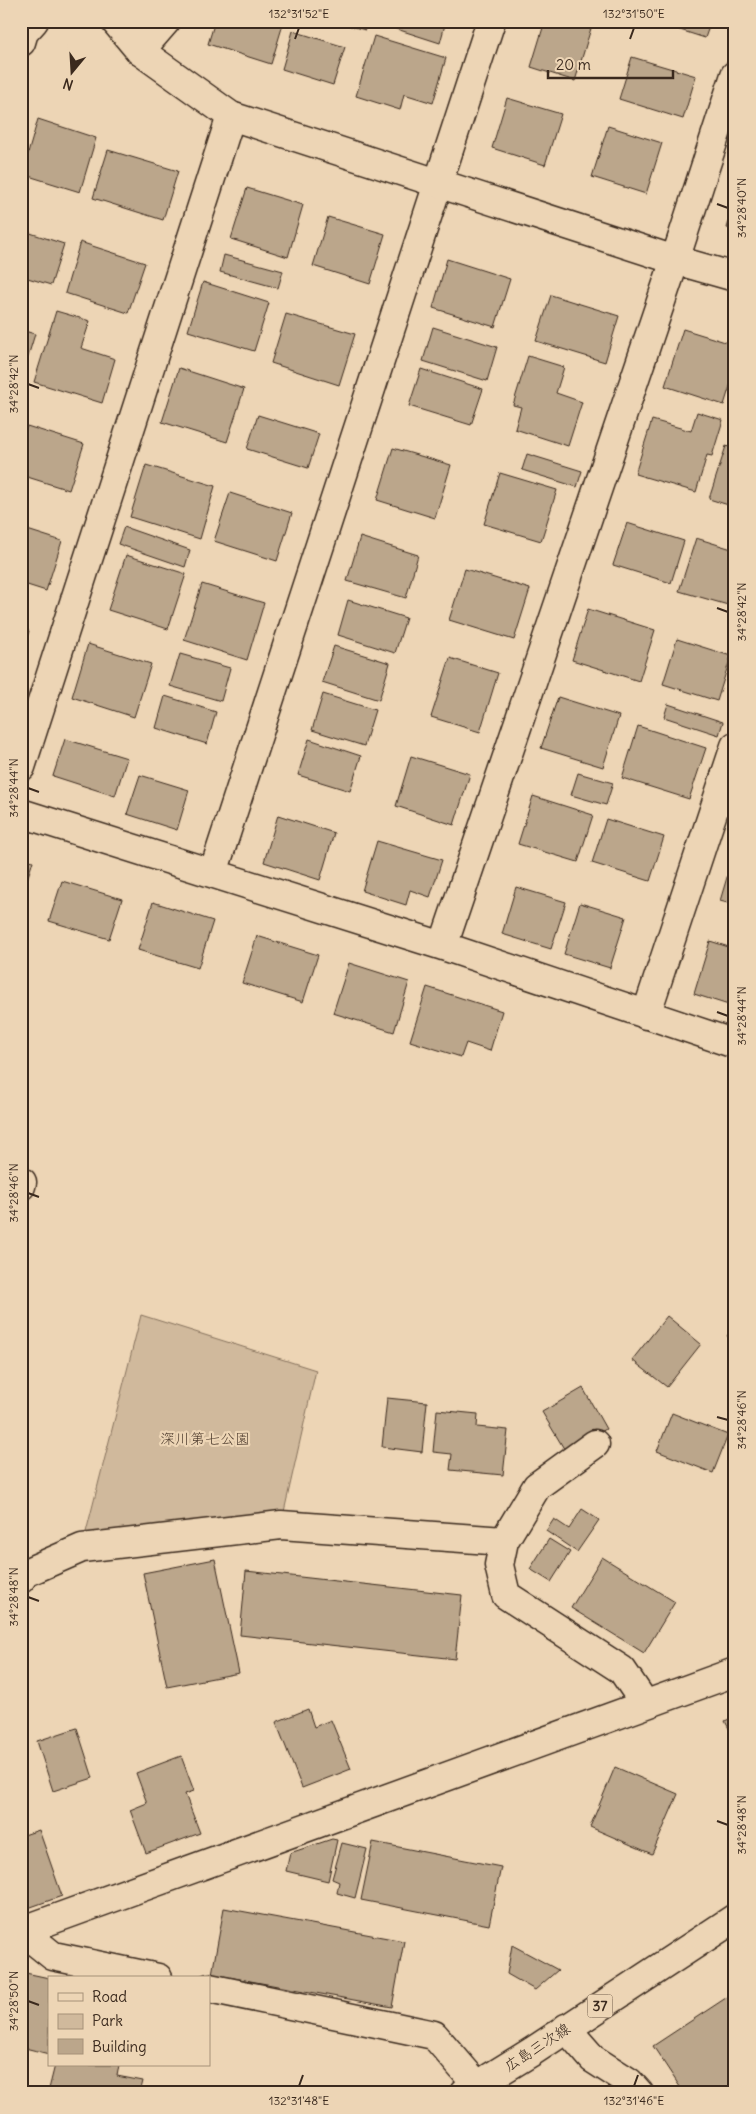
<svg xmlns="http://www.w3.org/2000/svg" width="756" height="2114" font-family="Delius,'Klee One',sans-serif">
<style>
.green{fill:#d0b99c;stroke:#86725d}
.building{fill:#bba68b;stroke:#3b2a1e}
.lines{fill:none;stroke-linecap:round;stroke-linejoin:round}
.minor-casing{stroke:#3b2a1e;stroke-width:31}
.tertiary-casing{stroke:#3b2a1e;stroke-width:31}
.primary-casing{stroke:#3b2a1e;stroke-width:31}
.minor{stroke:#edd5b5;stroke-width:28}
.tertiary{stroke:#edd5b5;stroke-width:28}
.primary{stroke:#edd5b5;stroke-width:28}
.ticks{fill:none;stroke:#3b2a1e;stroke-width:2}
.labels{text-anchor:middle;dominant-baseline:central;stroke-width:4.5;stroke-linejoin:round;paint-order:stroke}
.shield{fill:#edd5b5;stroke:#705d4b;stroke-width:1}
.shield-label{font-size:14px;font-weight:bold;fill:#3b2a1e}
.park-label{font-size:15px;fill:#513f31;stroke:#edd5b5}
.street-label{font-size:15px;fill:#3b2a1e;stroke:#edd5b5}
.neatline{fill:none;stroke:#3b2a1e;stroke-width:2}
.ticks-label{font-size:12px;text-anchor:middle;fill:#3b2a1e}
</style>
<rect width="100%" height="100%" fill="#edd5b5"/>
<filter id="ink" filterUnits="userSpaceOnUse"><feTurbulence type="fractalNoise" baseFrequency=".02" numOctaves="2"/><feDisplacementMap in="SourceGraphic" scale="10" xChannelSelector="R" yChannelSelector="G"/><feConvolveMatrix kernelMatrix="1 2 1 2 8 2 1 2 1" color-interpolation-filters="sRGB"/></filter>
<g filter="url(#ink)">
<!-- green -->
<path class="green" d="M 141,1315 L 316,1370 L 281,1525 L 82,1548 Z"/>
<!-- building -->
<path class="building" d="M 215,21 L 284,21 L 271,64 L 208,44 Z
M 333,21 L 367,21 L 365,30 Z
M 382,21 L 446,21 L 440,43 L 381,24 Z
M 545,21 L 580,21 L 592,25 L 575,81 L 531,67 Z
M 652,21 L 711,21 L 705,38 Z
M 293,31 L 345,47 L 333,85 L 282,69 Z
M 374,36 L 446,58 L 433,103 L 404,94 L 400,110 L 356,96 Z
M 632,57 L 696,76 L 683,119 L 619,99 Z
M 507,98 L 561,114 L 545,165 L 492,148 Z
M 38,119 L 96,138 L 80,192 L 22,174 Z
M 608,126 L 662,143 L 646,194 L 592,177 Z
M 108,150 L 178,171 L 163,220 L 93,198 Z
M 247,188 L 303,205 L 288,257 L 231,239 Z
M 735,201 L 735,230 L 727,228 Z
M 328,217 L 385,234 L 370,284 L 313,266 Z
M 21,230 L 64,244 L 51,285 L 21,276 Z
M 80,242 L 145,263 L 128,313 L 65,293 Z
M 224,255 L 283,271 L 278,288 L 220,272 Z
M 447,259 L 510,279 L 495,327 L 433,308 Z
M 203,282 L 269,303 L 254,351 L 188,331 Z
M 551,295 L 619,316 L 605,362 L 536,341 Z
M 56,311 L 90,321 L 81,348 L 115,359 L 102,403 L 34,382 Z
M 286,314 L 355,334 L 339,385 L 271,363 Z
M 433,327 L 497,347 L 487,381 L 423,361 Z
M 683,329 L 735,345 L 735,370 L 724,405 L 665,386 Z
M 21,330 L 35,334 L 21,379 Z
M 528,356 L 564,367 L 556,393 L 582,402 L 568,446 L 515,429 L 521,407 L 513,405 Z
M 179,368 L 244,389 L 227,442 L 162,422 Z
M 421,369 L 483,389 L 471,425 L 409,406 Z
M 697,412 L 723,420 L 712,456 L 707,455 L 696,492 L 635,474 L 652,420 L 691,431 Z
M 258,415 L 319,434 L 308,468 L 247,449 Z
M 27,426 L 84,444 L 69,490 L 21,475 L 21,442 Z
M 726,446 L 735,449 L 735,507 L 709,499 Z
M 393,448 L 451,465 L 435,518 L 377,500 Z
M 527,454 L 582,471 L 577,487 L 522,470 Z
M 146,465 L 215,486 L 200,539 L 130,517 Z
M 500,473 L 557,490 L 541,541 L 484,524 Z
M 230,493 L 292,513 L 277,561 L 214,541 Z
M 627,523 L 684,541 L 671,583 L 613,565 Z
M 124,527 L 190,550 L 185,567 L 118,544 Z
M 21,528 L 62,541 L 46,591 L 21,583 Z
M 360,537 L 418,555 L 406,598 L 347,581 Z
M 696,538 L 735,550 L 735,607 L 679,591 Z
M 126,555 L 186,574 L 168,629 L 108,610 Z
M 465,569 L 530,589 L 514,640 L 449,620 Z
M 202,584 L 264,603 L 247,660 L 184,640 Z
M 348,600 L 406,618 L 395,653 L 338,635 Z
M 588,609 L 655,630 L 639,681 L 572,660 Z
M 21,629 L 29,631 L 21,656 Z
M 677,639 L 731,656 L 717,701 L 663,684 Z
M 88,644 L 151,664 L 134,717 L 72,697 Z
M 334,646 L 390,663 L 379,700 L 322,682 Z
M 180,654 L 230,668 L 221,701 L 170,686 Z
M 450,658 L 498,673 L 480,732 L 431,717 Z
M 323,694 L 375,710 L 364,746 L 312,730 Z
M 165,696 L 216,712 L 207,744 L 156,728 Z
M 558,697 L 619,716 L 603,767 L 541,748 Z
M 668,704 L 723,722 L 719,735 L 664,717 Z
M 638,726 L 706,748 L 689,799 L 622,778 Z
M 65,739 L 127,758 L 115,796 L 53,776 Z
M 309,739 L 361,756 L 350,791 L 298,775 Z
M 411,756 L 470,774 L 454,825 L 396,806 Z
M 578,773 L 613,783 L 606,805 L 571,795 Z
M 140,775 L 189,790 L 177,830 L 127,814 Z
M 533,796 L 593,815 L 578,862 L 518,844 Z
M 278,815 L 334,833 L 320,880 L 264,862 Z
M 606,819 L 664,837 L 650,881 L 592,863 Z
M 377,841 L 442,860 L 430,897 L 410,890 L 406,905 L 362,891 Z
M 21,857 L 33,861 L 21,898 Z
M 733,857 L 735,857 L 735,905 L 720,901 Z
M 62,881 L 122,899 L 109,939 L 49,921 Z
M 516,887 L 566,902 L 551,949 L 502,934 Z
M 153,902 L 213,921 L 198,968 L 138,950 Z
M 580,903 L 626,917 L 610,968 L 564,954 Z
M 257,936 L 318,955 L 303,1002 L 242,983 Z
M 710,941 L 735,949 L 735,1007 L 694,994 Z
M 349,963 L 409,982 L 394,1032 L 333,1013 Z
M 427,987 L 502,1011 L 490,1051 L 466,1043 L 461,1057 L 410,1041 Z
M 667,1316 L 701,1344 L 667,1387 L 632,1360 Z
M 735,1326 L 735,1343 L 727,1336 Z
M 583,1388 L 606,1429 L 566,1452 L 542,1412 Z
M 387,1398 L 427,1402 L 422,1452 L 382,1447 Z
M 437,1410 L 478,1414 L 477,1427 L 508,1430 L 503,1475 L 450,1470 L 452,1454 L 433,1452 Z
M 672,1413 L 728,1435 L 713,1473 L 657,1451 Z
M 582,1509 L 599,1520 L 577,1552 L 546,1531 L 554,1519 L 569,1529 Z
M 549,1539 L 570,1552 L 551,1582 L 530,1569 Z
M 602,1557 L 675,1602 L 644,1653 L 571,1608 Z
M 215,1559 L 239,1673 L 167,1687 L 143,1573 Z
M 246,1571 L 462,1595 L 455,1659 L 240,1635 Z
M 308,1709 L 314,1727 L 331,1720 L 351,1769 L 302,1788 L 276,1722 Z
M 735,1716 L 735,1740 L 725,1721 Z
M 77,1728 L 93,1778 L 53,1791 L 37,1741 Z
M 181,1756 L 194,1791 L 185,1794 L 200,1833 L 146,1853 L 130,1810 L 147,1803 L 136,1773 Z
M 615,1767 L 678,1794 L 652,1854 L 590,1827 Z
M 39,1830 L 62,1896 L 28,1908 L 21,1889 L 21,1836 Z
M 332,1839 L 337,1840 L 328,1881 L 286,1871 L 290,1853 Z
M 373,1842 L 501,1867 L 489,1925 L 361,1900 Z
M 342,1843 L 367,1849 L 355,1898 L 337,1893 L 339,1882 L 332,1879 Z
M 224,1908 L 404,1941 L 392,2007 L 212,1974 Z
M 512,1945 L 558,1970 L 535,1990 L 507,1974 Z
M 21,1972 L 49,1978 L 49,2054 L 21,2047 Z
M 735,1992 L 735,2093 L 684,2093 L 653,2046 Z
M 55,2065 L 119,2065 L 117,2076 L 143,2081 L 140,2093 L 48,2093 Z"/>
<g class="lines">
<defs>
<path id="minor" d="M 21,42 L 24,32 L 34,21
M 140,51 L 166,21
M 21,767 L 231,116
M 21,813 L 443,946 L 735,1044
M 213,873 L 491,21
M 443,946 L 675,260 L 735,75
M 646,1015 L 735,746
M 21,1186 L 22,1182
M 595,1444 L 537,1486 L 504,1541 L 499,1565 L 506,1595 L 622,1670 L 645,1704
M 21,1579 L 25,1573 L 82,1548 L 281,1525 L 504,1541
M 21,1931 L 735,1672
M 22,1931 L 53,1956 L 158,1978
M 209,1988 L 434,2035 L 477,2085
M 566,2028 L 593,2059 L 629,2082 L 639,2093"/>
<path id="tertiary" d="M 115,21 L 140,51 L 231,116 L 675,260 L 735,277"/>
<path id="primary" d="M 465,2093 L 533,2051 L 735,1918"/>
</defs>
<!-- minor casing -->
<use href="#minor" class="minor-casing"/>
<!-- tertiary casing -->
<use href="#tertiary" class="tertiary-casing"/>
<!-- primary casing -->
<use href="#primary" class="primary-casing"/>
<!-- minor -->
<use href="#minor" class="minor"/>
<!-- tertiary -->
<use href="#tertiary" class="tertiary"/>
<!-- primary -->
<use href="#primary" class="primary"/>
</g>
</g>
<!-- ticks -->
<path class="ticks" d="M 295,39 L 299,28M 630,39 L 634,28M 717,204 L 728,208M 28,384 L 39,388M 717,608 L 728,612M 28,788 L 39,792M 717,1012 L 728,1016M 28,1193 L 39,1197M 717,1417 L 728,1420M 28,1597 L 39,1601M 717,1821 L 728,1825M 28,2001 L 39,2005M 299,2086 L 303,2075M 634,2086 L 638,2075"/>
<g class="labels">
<!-- shield labels -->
<rect class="shield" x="587.5" y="1994.5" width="25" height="23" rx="4"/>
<g class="shield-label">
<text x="600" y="2006">37</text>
</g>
<!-- park labels -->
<g class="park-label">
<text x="205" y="1438">深川第七公園</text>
</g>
<!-- street labels -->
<g class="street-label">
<text transform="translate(537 2047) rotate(-33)">広島三次線</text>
</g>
</g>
<!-- margin -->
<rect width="756" height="2114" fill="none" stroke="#edd5b5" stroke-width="55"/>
<!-- legend -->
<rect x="48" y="1976" width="162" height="90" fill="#edd5b5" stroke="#a69179"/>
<rect x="58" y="1993" width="25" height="8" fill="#edd5b5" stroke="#a69179"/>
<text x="92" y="2002" font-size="15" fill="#3b2a1e">Road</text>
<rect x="58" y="2014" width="25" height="15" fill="#d0b99c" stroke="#a69179"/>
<text x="92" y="2026" font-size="15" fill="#3b2a1e">Park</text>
<rect x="58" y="2039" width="25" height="15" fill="#bba68b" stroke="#a69179"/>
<text x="92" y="2052" font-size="15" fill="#3b2a1e">Building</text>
<!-- north arrow -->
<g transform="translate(72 72) rotate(198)" stroke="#edd5b5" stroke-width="4" paint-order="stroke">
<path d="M0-4L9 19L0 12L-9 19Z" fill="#3b2a1e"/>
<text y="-8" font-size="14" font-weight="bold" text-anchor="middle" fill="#3b2a1e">N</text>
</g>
<!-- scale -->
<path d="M548 70v8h125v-8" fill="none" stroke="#3b2a1e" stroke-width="2.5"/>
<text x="556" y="70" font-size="15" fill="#3b2a1e" stroke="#edd5b5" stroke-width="4" paint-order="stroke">20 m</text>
<rect x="28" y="28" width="700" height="2058" class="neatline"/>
<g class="ticks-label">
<text x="299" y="18">132°31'52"E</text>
<text x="634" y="18">132°31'50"E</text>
<text transform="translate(742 208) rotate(-90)" y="4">34°28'40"N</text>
<text transform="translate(14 384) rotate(-90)" y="4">34°28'42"N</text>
<text transform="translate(742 612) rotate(-90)" y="4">34°28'42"N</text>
<text transform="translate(14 788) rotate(-90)" y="4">34°28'44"N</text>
<text transform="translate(742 1016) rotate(-90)" y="4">34°28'44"N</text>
<text transform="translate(14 1193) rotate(-90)" y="4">34°28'46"N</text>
<text transform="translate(742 1420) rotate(-90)" y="4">34°28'46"N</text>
<text transform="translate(14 1597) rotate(-90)" y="4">34°28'48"N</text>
<text transform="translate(742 1825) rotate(-90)" y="4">34°28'48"N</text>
<text transform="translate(14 2001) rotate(-90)" y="4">34°28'50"N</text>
<text x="299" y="2105">132°31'48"E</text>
<text x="634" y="2105">132°31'46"E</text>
</g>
</svg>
